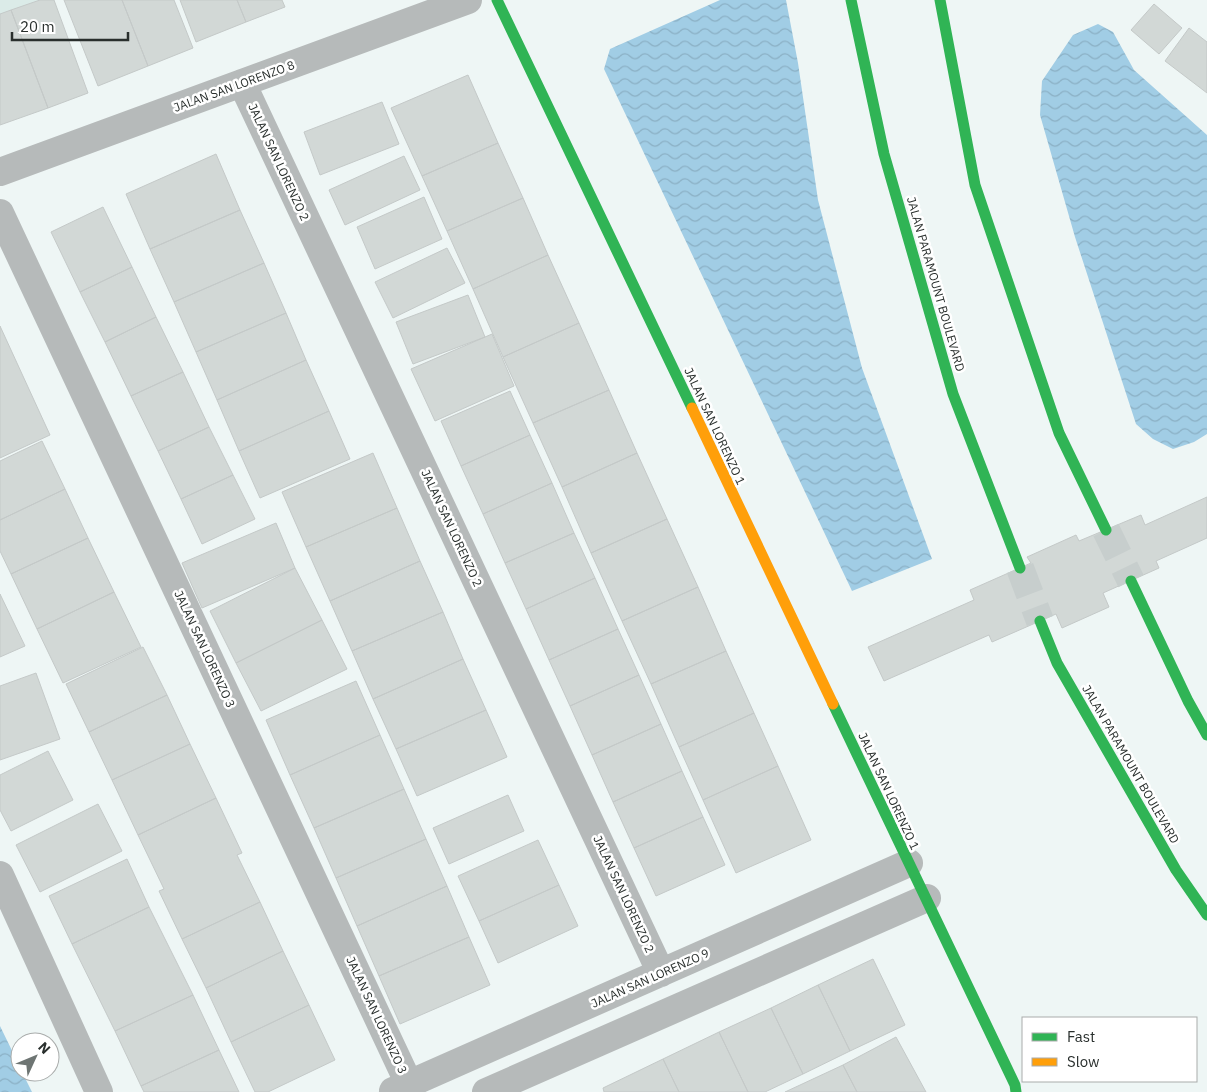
<svg xmlns="http://www.w3.org/2000/svg" width="1207" height="1092" font-family="'IBM Plex Sans',sans-serif">
<style>
.built{fill:#dbebe8}
.water{fill:url(#water-waves)}
.building{fill:#d2d8d6;stroke:#c4c9c8}
.lines{fill:none;stroke-linecap:round;stroke-linejoin:round}
.primary-tunnel{stroke:#c7cecd;stroke-width:28;stroke-dasharray:28 14;stroke-linecap:butt}
.street{stroke:#b6baba;stroke-width:28}
.fast{stroke:#30b455;stroke-width:11}
.slow{stroke:#ff9f0a;stroke-width:11}
.labels{text-anchor:middle;dominant-baseline:central;stroke-width:5;stroke-linejoin:round;paint-order:stroke}
.street-label{font-size:12px;fill:#292f2d;stroke:#fff}
</style>
<defs>
<pattern id="water-waves" width="16" height="10" patternUnits="userSpaceOnUse" patternTransform="scale(1.25)"><rect width="16" height="10" fill="#a1cde5"/><path d="M0 5q4-4 8 0t8 0" fill="none" stroke="#8bb0c5"/></pattern>
</defs>
<rect width="100%" height="100%" fill="#eef6f5"/>
<!-- built -->
<path class="built" d="M 0,0 L 54,0 L 0,19 Z"/>
<!-- water -->
<path class="water" d="M 720,0 L 786,0 L 798,63 L 818,200 L 862,368 L 932,559 L 852,591 L 604,69 L 610,49 Z
M 1098,24 L 1113,32 L 1134,70 L 1207,135 L 1207,434 L 1194,442 L 1173,449 L 1153,439 L 1136,424 L 1075,237 L 1040,115 L 1042,81 L 1073,35 Z
M 0,1026 L 20,1067 L 20,1072 L 22,1072 L 32,1092 L 0,1092 Z"/>
<!-- building -->
<path class="building" d="M 40,0 L 54,0 L 88,93 L 48,108 L 11,10 Z
M 64,0 L 122,0 L 148,66 L 98,86 Z
M 122,0 L 174,0 L 193,48 L 148,66 Z
M 180,0 L 237,0 L 246,22 L 196,42 Z
M 237,0 L 282,0 L 285,7 L 246,22 Z
M 1154,4 L 1182,28 L 1159,54 L 1131,30 Z
M 11,10 L 48,108 L 0,125 L 0,14 Z
M 1189,28 L 1207,42 L 1207,93 L 1165,61 Z
M 468,75 L 498,143 L 422,176 L 391,108 Z
M 382,102 L 399,144 L 320,175 L 304,132 Z
M 498,143 L 523,198 L 447,231 L 422,176 Z
M 216,154 L 240,210 L 150,249 L 126,194 Z
M 404,156 L 420,190 L 345,225 L 329,190 Z
M 424,197 L 442,239 L 375,269 L 357,227 Z
M 523,198 L 548,255 L 473,289 L 447,231 Z
M 103,207 L 132,267 L 80,292 L 51,232 Z
M 240,210 L 264,263 L 174,302 L 150,249 Z
M 447,248 L 465,283 L 393,318 L 375,282 Z
M 548,255 L 579,323 L 503,357 L 473,289 Z
M 264,263 L 286,313 L 196,352 L 174,302 Z
M 132,267 L 156,317 L 105,342 L 80,292 Z
M 468,295 L 485,337 L 413,364 L 396,322 Z
M 286,313 L 306,360 L 217,400 L 196,352 Z
M 156,317 L 183,372 L 131,396 L 105,342 Z
M 579,323 L 609,390 L 533,423 L 503,357 Z
M 0,326 L 50,435 L 0,458 Z
M 492,334 L 514,386 L 435,421 L 411,369 Z
M 306,360 L 329,411 L 239,451 L 217,400 Z
M 183,372 L 209,427 L 158,451 L 131,396 Z
M 609,390 L 637,453 L 562,487 L 533,423 Z
M 510,391 L 530,435 L 461,466 L 441,421 Z
M 329,411 L 350,459 L 260,498 L 239,451 Z
M 209,427 L 233,475 L 181,499 L 158,451 Z
M 530,435 L 552,483 L 483,514 L 461,466 Z
M 42,441 L 65,489 L 0,520 L 0,461 Z
M 373,453 L 397,508 L 306,547 L 282,492 Z
M 637,453 L 667,519 L 591,553 L 562,487 Z
M 233,475 L 255,519 L 202,544 L 181,499 Z
M 552,483 L 574,533 L 505,563 L 483,514 Z
M 65,489 L 88,538 L 11,574 L 0,551 L 0,520 Z
M 1207,497 L 1207,538 L 1156,561 L 1159,568 L 1103,593 L 1109,607 L 1062,628 L 1056,614 L 992,642 L 989,635 L 884,681 L 868,647 L 974,600 L 970,590 L 1031,563 L 1027,557 L 1076,535 L 1079,541 L 1141,515 L 1145,525 Z
M 397,508 L 420,561 L 330,601 L 306,547 Z
M 667,519 L 698,587 L 622,621 L 591,553 Z
M 276,523 L 295,568 L 202,608 L 182,563 Z
M 574,533 L 595,578 L 526,609 L 505,563 Z
M 88,538 L 114,592 L 37,629 L 11,574 Z
M 420,561 L 443,612 L 352,651 L 330,601 Z
M 295,568 L 322,620 L 236,663 L 210,611 Z
M 595,578 L 618,629 L 549,660 L 526,609 Z
M 698,587 L 726,651 L 651,684 L 622,621 Z
M 114,592 L 141,647 L 63,683 L 37,629 Z
M 0,594 L 25,646 L 0,657 Z
M 443,612 L 463,659 L 373,699 L 352,651 Z
M 322,620 L 347,669 L 261,711 L 236,663 Z
M 618,629 L 639,675 L 570,706 L 549,660 Z
M 143,647 L 167,695 L 89,732 L 66,684 Z
M 726,651 L 754,713 L 679,747 L 651,684 Z
M 463,659 L 486,710 L 396,749 L 373,699 Z
M 36,673 L 60,739 L 0,760 L 0,686 Z
M 639,675 L 661,724 L 592,755 L 570,706 Z
M 356,681 L 380,735 L 290,775 L 266,720 Z
M 167,695 L 190,744 L 112,780 L 89,732 Z
M 486,710 L 507,757 L 417,796 L 396,749 Z
M 754,713 L 778,766 L 703,800 L 679,747 Z
M 661,724 L 682,771 L 613,802 L 592,755 Z
M 380,735 L 404,789 L 314,828 L 290,775 Z
M 190,744 L 216,798 L 138,835 L 112,780 Z
M 48,751 L 73,800 L 11,831 L 0,810 L 0,775 Z
M 778,766 L 811,840 L 736,873 L 703,800 Z
M 682,771 L 703,817 L 634,848 L 613,802 Z
M 404,789 L 426,839 L 336,878 L 314,828 Z
M 508,795 L 524,831 L 449,864 L 433,828 Z
M 216,798 L 242,853 L 237,855 L 260,902 L 182,939 L 159,891 L 164,889 L 138,835 Z
M 98,804 L 122,851 L 40,892 L 16,845 Z
M 703,817 L 725,865 L 656,896 L 634,848 Z
M 426,839 L 447,886 L 357,926 L 336,878 Z
M 538,840 L 559,885 L 479,921 L 458,876 Z
M 127,859 L 149,907 L 72,944 L 49,896 Z
M 559,885 L 578,926 L 498,963 L 479,921 Z
M 447,886 L 469,937 L 379,976 L 357,926 Z
M 260,902 L 283,951 L 206,988 L 182,939 Z
M 149,907 L 193,995 L 115,1031 L 72,944 Z
M 469,937 L 490,985 L 400,1024 L 379,976 Z
M 283,951 L 309,1005 L 231,1042 L 206,988 Z
M 873,959 L 905,1025 L 850,1051 L 818,985 Z
M 818,985 L 850,1051 L 803,1074 L 771,1008 Z
M 193,995 L 219,1050 L 141,1086 L 115,1031 Z
M 309,1005 L 335,1060 L 268,1092 L 255,1092 L 231,1042 Z
M 771,1008 L 803,1074 L 765,1092 L 748,1092 L 719,1032 Z
M 719,1032 L 748,1092 L 679,1092 L 663,1059 Z
M 896,1037 L 926,1092 L 857,1092 L 843,1065 Z
M 219,1050 L 239,1092 L 144,1092 L 141,1086 Z
M 663,1059 L 679,1092 L 604,1092 L 603,1088 Z
M 843,1065 L 857,1092 L 785,1092 Z"/>
<g class="lines">
<!-- primary-tunnel -->
<path class="primary-tunnel" d="M 1106,530 L 1131,581
M 1020,568 L 1040,621"/>
<!-- street -->
<path class="street" d="M 242,83 L 661,973
M 0,172 L 468,0
M 0,213 L 409,1084
M 0,875 L 99,1092
M 393,1091 L 909,863
M 486,1092 L 927,898"/>
<!-- fast -->
<path class="fast" d="M 497,0 L 692,408
M 851,0 L 884,154 L 953,394 L 1020,568
M 940,0 L 975,185 L 1059,433 L 1106,530
M 1131,581 L 1188,701 L 1207,735
M 1040,621 L 1057,663 L 1176,870 L 1207,915
M 833,704 L 1015,1085 L 1016,1092"/>
<!-- slow -->
<path class="slow" d="M 692,408 L 833,704"/>
</g>
<g class="labels">
<!-- street labels -->
<g class="street-label">
<text transform="translate(234 86) rotate(-20)">JALAN SAN LORENZO 8</text>
<text transform="translate(279 162) rotate(65)">JALAN SAN LORENZO 2</text>
<text transform="translate(936 284) rotate(74)">JALAN PARAMOUNT BOULEVARD</text>
<text transform="translate(715 426) rotate(65)">JALAN SAN LORENZO 1</text>
<text transform="translate(452 528) rotate(65)">JALAN SAN LORENZO 2</text>
<text transform="translate(205 649) rotate(65)">JALAN SAN LORENZO 3</text>
<text transform="translate(1131 764) rotate(60)">JALAN PARAMOUNT BOULEVARD</text>
<text transform="translate(889 791) rotate(65)">JALAN SAN LORENZO 1</text>
<text transform="translate(624 894) rotate(65)">JALAN SAN LORENZO 2</text>
<text transform="translate(650 978) rotate(-24)">JALAN SAN LORENZO 9</text>
<text transform="translate(377 1015) rotate(65)">JALAN SAN LORENZO 3</text>
</g>
</g>
<!-- legend -->
<rect x="1022" y="1017" width="175" height="65" fill="#ffffff" stroke="#a9acab"/>
<rect x="1032" y="1033" width="25" height="8" fill="#30b455" stroke="#a9acab"/>
<text x="1067" y="1042" font-size="15" fill="#292f2d">Fast</text>
<rect x="1032" y="1058" width="25" height="8" fill="#ff9f0a" stroke="#a9acab"/>
<text x="1067" y="1067" font-size="15" fill="#292f2d">Slow</text>
<!-- north arrow -->
<g transform="translate(35 1057) rotate(46)"><circle r="24" fill="#ffffff" stroke="#a9acab"/>
<path d="M0-4L9 19L0 12L-9 19Z" fill="#6e7573"/>
<text y="-8" font-size="14" font-weight="bold" text-anchor="middle" fill="#292f2d">N</text>
</g>
<!-- scale -->
<path d="M12 32v8h116v-8" fill="none" stroke="#292f2d" stroke-width="2.5"/>
<text x="20" y="32" font-size="15" fill="#292f2d" stroke="#ffffff" stroke-width="4" paint-order="stroke">20 m</text>
</svg>
